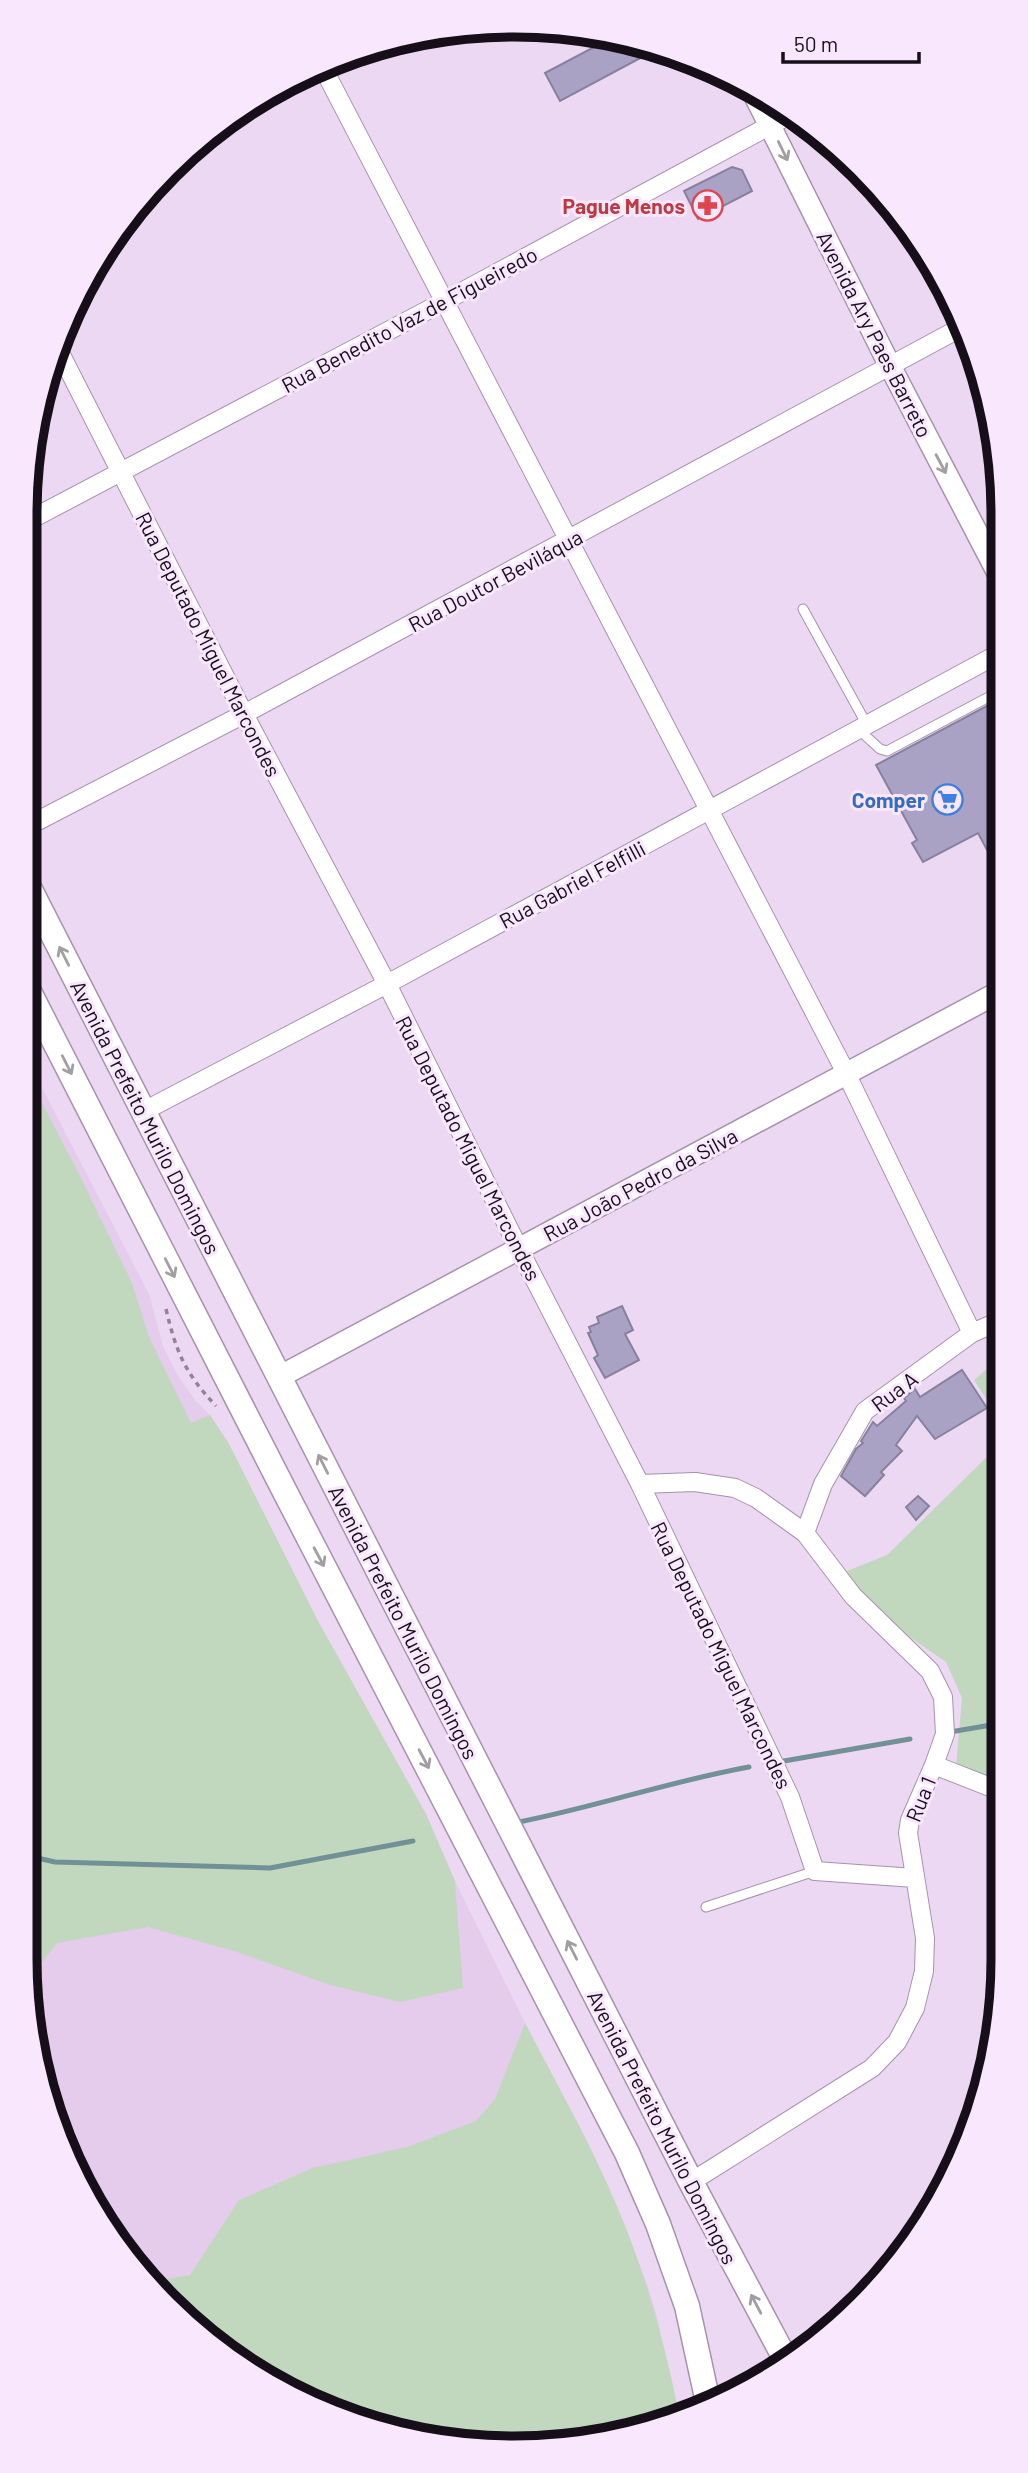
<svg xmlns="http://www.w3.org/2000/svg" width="1028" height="2473" font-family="Barlow,sans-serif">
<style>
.built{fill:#e5cbec}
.green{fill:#c1d8bf}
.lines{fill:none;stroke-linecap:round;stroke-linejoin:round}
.stream{stroke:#729196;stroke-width:5}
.building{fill:#aaa2c5;stroke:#87819d;stroke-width:2}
.service-casing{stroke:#a692ab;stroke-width:11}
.minor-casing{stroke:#a692ab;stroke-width:20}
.tertiary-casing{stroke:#a692ab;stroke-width:24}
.secondary-casing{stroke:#a692ab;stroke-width:27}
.path{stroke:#938397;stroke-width:3.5;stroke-dasharray:5 5;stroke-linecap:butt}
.service{stroke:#fff;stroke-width:9}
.minor{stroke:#fff;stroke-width:18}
.tertiary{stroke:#fff;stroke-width:21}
.secondary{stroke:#fff;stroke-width:24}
.oneway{stroke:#a29fa3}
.labels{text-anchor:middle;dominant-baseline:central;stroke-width:6;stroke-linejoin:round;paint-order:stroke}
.health-label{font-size:21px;font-weight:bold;fill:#be3a42;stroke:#f8e7fd;text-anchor:end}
.street-label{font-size:21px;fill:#160e18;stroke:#f8e7fd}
.shop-label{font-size:21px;font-weight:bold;fill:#366cbe;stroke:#f8e7fd;text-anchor:end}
.rim{fill:none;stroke:#160e18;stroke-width:9}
</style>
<rect width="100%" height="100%" fill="#edd8f3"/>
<!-- built -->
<path class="built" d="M 24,1053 L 149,1294 L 163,1346 L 177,1374 L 195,1400 L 210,1415 L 229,1444 L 318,1621 L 426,1814 L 455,1881 L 525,2023 L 588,2143 L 616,2204 L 647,2284 L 657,2317 L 679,2418 L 610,2439 L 450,2444 L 357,2423 L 270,2383 L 146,2281 L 90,2203 L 51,2117 L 25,1959 Z"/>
<!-- green -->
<path class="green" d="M 25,1070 L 79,1174 L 132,1283 L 149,1337 L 191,1423 L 210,1415 L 229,1444 L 318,1621 L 426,1814 L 455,1881 L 463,1988 L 400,2002 L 330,1985 L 237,1952 L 148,1927 L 57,1943 L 28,1980 L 24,1959 Z
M 1002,1356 L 1002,1423 L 974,1380 Z
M 1002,1442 L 1003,1777 L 980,1780 L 956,1767 L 962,1698 L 946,1662 L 898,1629 L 856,1588 L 847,1571 L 887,1555 Z
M 525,2023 C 556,2083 590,2142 616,2204 C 646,2273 665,2344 680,2418 L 610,2439 L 450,2444 L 357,2423 L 270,2383 L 147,2282 L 190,2275 L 239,2200 L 313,2168 L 407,2147 L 476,2121 L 495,2099 Z"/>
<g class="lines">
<!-- stream -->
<path class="stream" d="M 950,1732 L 1003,1723
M 784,1761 L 910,1739
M 519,1822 C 596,1807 671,1781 749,1767
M 24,1855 L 55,1862 L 270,1868 L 413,1841"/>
</g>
<!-- building -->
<path class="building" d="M 613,37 L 659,48 L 560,101 L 545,73 Z
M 732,167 L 742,170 L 752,191 L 698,219 L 684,191 Z
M 1000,699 L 1000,874 L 978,833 L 923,862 L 912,843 L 917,840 L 876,765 Z
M 622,1306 L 633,1330 L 625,1334 L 639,1360 L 605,1378 L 594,1358 L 598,1355 L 588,1333 L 591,1332 L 589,1327 L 599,1323 L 597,1317 Z
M 962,1370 L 987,1408 L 935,1439 L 917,1416 L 896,1445 L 902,1451 L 881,1472 L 884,1475 L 865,1496 L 841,1476 L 856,1449 L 863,1443 L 861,1441 L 873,1422 L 877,1426 L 906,1401 L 904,1398 L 915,1389 L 920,1397 Z
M 918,1496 L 929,1506 L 916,1520 L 906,1507 Z"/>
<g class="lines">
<defs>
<path id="service" d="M 803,609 L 867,725
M 858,729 L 880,749 L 887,751 L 1000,691
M 706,1907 L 815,1871"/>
<path id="minor" d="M 322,66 L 846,1073 L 972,1333
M 56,345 L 244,714 L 387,984 L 519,1249 L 640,1484 L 790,1797 L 815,1871 L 915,1878
M 24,523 L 443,302 L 793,113
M 24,828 L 244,714 L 962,327
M 144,1111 L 387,984 L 1000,653
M 640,1484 L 695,1482 L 735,1488 L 756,1498 L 805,1533 L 853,1596 L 930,1671 L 943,1697 L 945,1734 L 934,1765 L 910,1820 L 908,1833 L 925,1938 L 924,1971 L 915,2008 L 897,2042 L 872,2068 L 691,2182
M 805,1533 L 823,1484 L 865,1411 L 972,1333 L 1002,1320
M 934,1765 L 1003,1792"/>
<path id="tertiary" d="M 752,90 L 890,366 L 1000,577
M 279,1377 L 1001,991"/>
<path id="secondary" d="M 24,878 L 691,2182 L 788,2364
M 24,982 L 283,1488 L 627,2153 L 658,2224 L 687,2306 L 709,2407"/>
</defs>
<!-- service casing -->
<use href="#service" class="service-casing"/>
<!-- minor casing -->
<use href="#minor" class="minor-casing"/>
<!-- tertiary casing -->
<use href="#tertiary" class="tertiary-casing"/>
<!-- secondary casing -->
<use href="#secondary" class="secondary-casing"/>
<!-- path -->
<path class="path" d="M 166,1309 C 176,1352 185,1373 216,1406"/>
<!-- service -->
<use href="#service" class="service"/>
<!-- minor -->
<use href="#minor" class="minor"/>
<!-- tertiary -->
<use href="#tertiary" class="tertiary"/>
<!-- secondary -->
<use href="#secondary" class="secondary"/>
</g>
<!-- one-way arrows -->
<defs><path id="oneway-shaft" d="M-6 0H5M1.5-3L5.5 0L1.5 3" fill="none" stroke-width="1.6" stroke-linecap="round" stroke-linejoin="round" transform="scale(1.75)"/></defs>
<g class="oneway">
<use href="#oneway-shaft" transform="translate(783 151) rotate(64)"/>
<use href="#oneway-shaft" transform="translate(941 464) rotate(62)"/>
<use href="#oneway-shaft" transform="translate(64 956) rotate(-117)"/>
<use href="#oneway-shaft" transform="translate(67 1065) rotate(63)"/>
<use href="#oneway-shaft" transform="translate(170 1268) rotate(63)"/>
<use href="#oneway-shaft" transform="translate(323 1464) rotate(-117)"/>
<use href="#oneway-shaft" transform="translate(319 1557) rotate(62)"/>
<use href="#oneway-shaft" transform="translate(424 1759) rotate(62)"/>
<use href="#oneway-shaft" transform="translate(572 1950) rotate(-117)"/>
<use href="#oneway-shaft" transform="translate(756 2304) rotate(-118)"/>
</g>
<!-- icons -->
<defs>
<symbol id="pharmacy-ring" viewBox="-11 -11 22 22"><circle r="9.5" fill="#f8e7fd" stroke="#e0444e" stroke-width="1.5"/><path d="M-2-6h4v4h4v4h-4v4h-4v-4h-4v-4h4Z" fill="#e0444e"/></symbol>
<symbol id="supermarket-ring" viewBox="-11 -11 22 22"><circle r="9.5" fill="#f8e7fd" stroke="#3f7fe0" stroke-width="1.5"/><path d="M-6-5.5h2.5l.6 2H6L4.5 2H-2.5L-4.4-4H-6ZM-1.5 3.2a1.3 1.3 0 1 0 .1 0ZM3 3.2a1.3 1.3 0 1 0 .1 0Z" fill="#3f7fe0"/></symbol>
</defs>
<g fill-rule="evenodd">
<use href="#pharmacy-ring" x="690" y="188" width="35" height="35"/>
<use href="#supermarket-ring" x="930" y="782" width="35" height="35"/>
</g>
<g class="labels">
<!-- health labels -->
<g class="health-label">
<text x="685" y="205">Pague Menos</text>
</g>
<!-- street labels -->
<g class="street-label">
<text transform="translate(409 319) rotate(-28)">Rua Benedito Vaz de Figueiredo</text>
<text transform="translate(875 334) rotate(63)">Avenida Ary Paes Barreto</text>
<text transform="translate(495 580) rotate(-28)">Rua Doutor Beviláqua</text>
<text transform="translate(209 644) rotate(63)">Rua Deputado Miguel Marcondes</text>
<text transform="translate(572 884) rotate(-28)">Rua Gabriel Felfilli</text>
<text transform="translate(146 1117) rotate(63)">Avenida Prefeito Murilo Domingos</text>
<text transform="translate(469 1148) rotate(63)">Rua Deputado Miguel Marcondes</text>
<text transform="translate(640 1184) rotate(-28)">Rua João Pedro da Silva</text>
<text transform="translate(894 1391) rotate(-37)">Rua A</text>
<text transform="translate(404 1622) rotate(63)">Avenida Prefeito Murilo Domingos</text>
<text transform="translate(722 1655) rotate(64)">Rua Deputado Miguel Marcondes</text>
<text transform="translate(920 1799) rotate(-68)">Rua 1</text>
<text transform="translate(663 2127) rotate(63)">Avenida Prefeito Murilo Domingos</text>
</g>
<!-- shop labels -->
<g class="shop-label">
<text x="925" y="799">Comper</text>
</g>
</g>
<!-- crop -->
<path d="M0 0H1028V2473H0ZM514 37H514A477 477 0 0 1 991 514V1959A477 477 0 0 1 514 2436H514A477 477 0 0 1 37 1959V514A477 477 0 0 1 514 37Z" fill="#f8e7fd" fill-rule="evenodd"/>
<path class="rim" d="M514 37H514A477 477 0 0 1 991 514V1959A477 477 0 0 1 514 2436H514A477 477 0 0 1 37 1959V514A477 477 0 0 1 514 37Z"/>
<!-- scale -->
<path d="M783 52v10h136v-10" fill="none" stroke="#160e18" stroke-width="3.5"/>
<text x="794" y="52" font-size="21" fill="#160e18" stroke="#f8e7fd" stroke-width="5" paint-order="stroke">50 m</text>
</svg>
